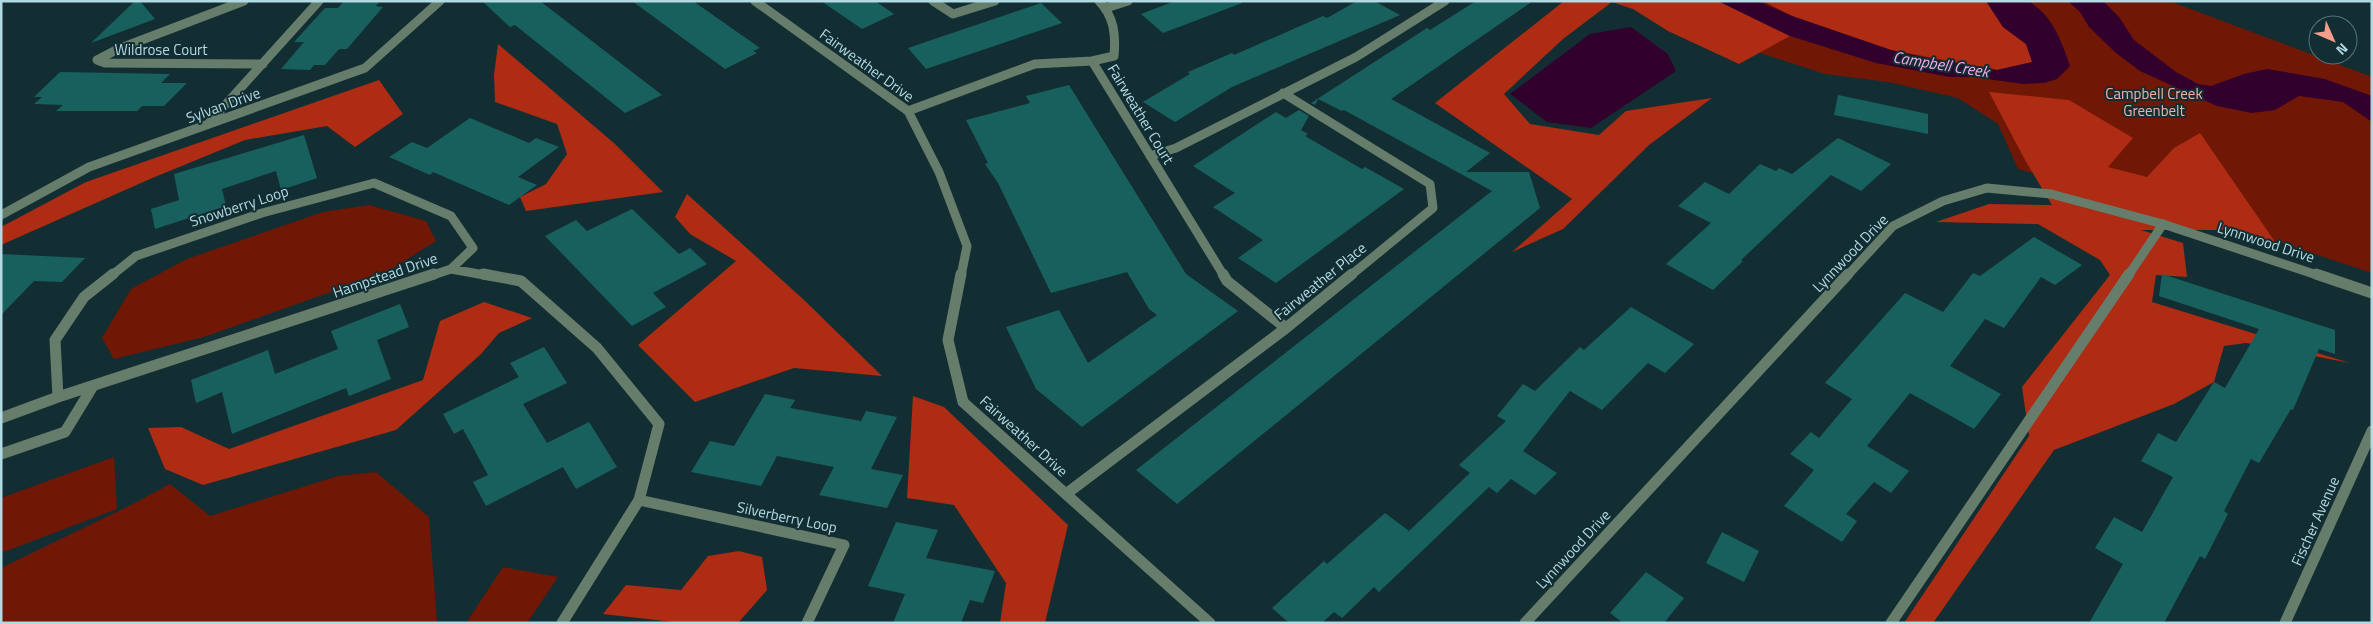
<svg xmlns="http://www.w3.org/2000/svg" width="2373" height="624" font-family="'Titillium Web',sans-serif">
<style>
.green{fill:#711706}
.forest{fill:#ad2c13}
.water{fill:#32002d}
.building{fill:#18605e}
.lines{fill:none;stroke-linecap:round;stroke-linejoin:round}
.lane-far1{stroke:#667d6c;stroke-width:9}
.lane{stroke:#667d6c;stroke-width:11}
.street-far1{stroke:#667d6c;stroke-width:9}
.street{stroke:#667d6c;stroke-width:11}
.labels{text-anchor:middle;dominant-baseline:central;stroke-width:4;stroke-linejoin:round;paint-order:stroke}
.street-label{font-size:15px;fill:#b3dae3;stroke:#122e33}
.park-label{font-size:15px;fill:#f4b2a4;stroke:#122e33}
.water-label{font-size:16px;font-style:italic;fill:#f6aaea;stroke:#122e33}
</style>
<rect width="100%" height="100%" fill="#122e33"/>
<!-- green -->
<path class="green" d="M 1630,1 L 2169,1 L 2372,77 L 2372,273 L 2221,223 L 2018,169 L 1998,124 L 1958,98 L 1888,82 L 1825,74 L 1751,50 L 1668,31 Z
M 369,205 L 426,221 L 436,241 L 387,272 L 204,337 L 114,359 L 102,338 L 131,289 L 187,259 L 323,212 Z
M 114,457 L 117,509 L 1,553 L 1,498 Z
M 376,472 L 429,517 L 437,623 L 1,623 L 1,568 L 135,503 L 170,484 L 210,516 L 338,476 Z
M 503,567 L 558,577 L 527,623 L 466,623 Z"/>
<!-- forest -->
<path class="forest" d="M 1564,1 L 1718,1 L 1790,36 L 1739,64 L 1668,31 L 1633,9 L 1612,2 L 1563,39 L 1504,94 L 1530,124 L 1599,135 L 1626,111 L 1712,98 L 1649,145 L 1563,229 L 1512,252 L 1572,199 L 1435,103 Z
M 1763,1 L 1986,1 L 2003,27 L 2026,44 L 2033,62 L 1997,70 L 1891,50 L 1792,16 Z
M 498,44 L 615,144 L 663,192 L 526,211 L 520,197 L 546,184 L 567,154 L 557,124 L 495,102 L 494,75 Z
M 379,80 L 403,114 L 355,147 L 327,126 L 245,140 L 150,179 L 1,245 L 1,227 L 86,182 Z
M 1989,92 L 2069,100 L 2133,138 L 2108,167 L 2147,177 L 2174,148 L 2200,133 L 2278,246 L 2225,230 L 2141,230 L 2183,243 L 2187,277 L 2156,275 L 2152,302 L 2350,363 L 2246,343 L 2224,346 L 2214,382 L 2174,404 L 2054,450 L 1933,623 L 1904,623 L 2029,436 L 2022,387 L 2110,275 L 2100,260 L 2038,224 L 1936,222 L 1989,204 L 2052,205 L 2025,160 Z
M 687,194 L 803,299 L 882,376 L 794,368 L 695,402 L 638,345 L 736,261 L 690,234 L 675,217 Z
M 484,302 L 532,318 L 499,333 L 481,354 L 396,430 L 203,485 L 165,469 L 148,428 L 181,427 L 229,449 L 423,380 L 440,321 Z
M 913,396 L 944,407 L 1068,525 L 1045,623 L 1000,623 L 1006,583 L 954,505 L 907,498 Z
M 739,551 L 762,557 L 767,590 L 738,623 L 682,623 L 603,614 L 626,585 L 681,590 L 708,556 Z"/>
<!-- water -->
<path class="water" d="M 1718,1 L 1758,1 L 1792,16 L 1891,50 L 1932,59 L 1997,70 L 2032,62 L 2026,44 L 2003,27 L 1986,1 L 2028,1 C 2052,14 2062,42 2070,66 L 2057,79 L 2044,83 L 2023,84 L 1973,77 L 1950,77 L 1876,63 L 1790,36 Z
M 2068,1 L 2103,1 L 2119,17 L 2134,40 L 2176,72 L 2198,84 L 2211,86 L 2244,74 L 2267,69 L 2325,79 L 2372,96 L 2372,122 L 2343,102 L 2299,96 L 2275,110 L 2252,113 L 2217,106 L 2140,71 L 2116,53 L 2089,27 L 2080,12 Z
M 1631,27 L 1668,54 L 1676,71 L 1591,128 L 1547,122 L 1510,94 L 1590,34 Z"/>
<!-- building -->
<path class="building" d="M 135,1 L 140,1 L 155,19 L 91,43 Z
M 344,1 L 380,1 L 376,6 L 383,7 L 347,49 L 339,49 L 325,65 L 314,65 L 310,70 L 281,69 L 304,42 L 294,42 L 325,8 L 338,8 Z
M 482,1 L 540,1 L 662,95 L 625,113 L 515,25 L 510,27 Z
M 632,1 L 693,1 L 760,48 L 753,51 L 757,53 L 725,69 Z
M 821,1 L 875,1 L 894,14 L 862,29 Z
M 1175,1 L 1242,1 L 1242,3 L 1163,33 L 1141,14 Z
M 1357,1 L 1374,1 L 1400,15 L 1232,87 L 1175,122 L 1143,102 L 1190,74 L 1188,72 L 1232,53 L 1234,55 L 1323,16 L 1327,18 Z
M 1476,1 L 1533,1 L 1391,99 L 1490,153 L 1466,172 L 1529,172 L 1540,208 L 1177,504 L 1136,470 L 1492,191 L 1344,110 L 1342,111 L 1318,99 L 1315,105 L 1311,103 L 1427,28 L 1430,30 Z
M 1041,3 L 1062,23 L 926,69 L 908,48 Z
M 60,72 L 170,74 L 161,83 L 187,83 L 164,106 L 142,106 L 137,111 L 56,111 L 63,105 L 34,104 L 42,97 L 34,97 Z
M 1069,85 L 1186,274 L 1238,311 L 1082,427 L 1036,389 L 1006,327 L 1059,310 L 1088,363 L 1157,315 L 1149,309 L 1127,272 L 1051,293 L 998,183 L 985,164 L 988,163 L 966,120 L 1030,103 L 1026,96 Z
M 1838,95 L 1928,114 L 1928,134 L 1834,115 Z
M 1299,110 L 1309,116 L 1301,130 L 1308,134 L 1305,136 L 1362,169 L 1365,167 L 1404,189 L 1276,283 L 1238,258 L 1263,240 L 1213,207 L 1235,193 L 1193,166 L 1276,112 L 1286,118 Z
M 470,118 L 529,143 L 536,138 L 559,147 L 518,177 L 537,185 L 509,205 L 433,172 L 430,175 L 389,157 L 412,142 L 427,148 Z
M 304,135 L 317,178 L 281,190 L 276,171 L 222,189 L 226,206 L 155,229 L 151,209 L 179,200 L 174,174 Z
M 1838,138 L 1891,164 L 1861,191 L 1831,175 L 1741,260 L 1743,261 L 1713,290 L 1666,264 L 1711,223 L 1678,206 L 1705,182 L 1729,194 L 1760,164 L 1776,171 L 1779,168 L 1792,174 Z
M 632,209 L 679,254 L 690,248 L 707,264 L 653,293 L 666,307 L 632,326 L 545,236 L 576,220 L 587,231 Z
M 2034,237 L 2082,265 L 2055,285 L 2041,277 L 2004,328 L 1985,319 L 1950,366 L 2001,394 L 1974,429 L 1910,393 L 1867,446 L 1909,471 L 1891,493 L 1874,482 L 1846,514 L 1857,521 L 1842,542 L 1784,506 L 1814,470 L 1790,454 L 1811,432 L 1819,438 L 1852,399 L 1825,383 L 1905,293 L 1943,312 L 1973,273 L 1980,276 Z
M 1,254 L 85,258 L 62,282 L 34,281 L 1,315 Z
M 2162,274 L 2335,330 L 2335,354 L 2319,349 L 2293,410 L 2291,409 L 2259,463 L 2251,459 L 2224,511 L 2228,514 L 2205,559 L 2200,556 L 2164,623 L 2089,623 L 2123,564 L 2095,548 L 2114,517 L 2142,532 L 2173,477 L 2141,461 L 2158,433 L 2176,442 L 2214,382 L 2225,388 L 2259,329 L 2159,296 Z
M 400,304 L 409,327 L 377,340 L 391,379 L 349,396 L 346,388 L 232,434 L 222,392 L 196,403 L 191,380 L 268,350 L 275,374 L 338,349 L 331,331 Z
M 1631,307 L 1694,344 L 1665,373 L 1648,363 L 1602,410 L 1570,391 L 1523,451 L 1557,473 L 1535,495 L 1511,479 L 1497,493 L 1489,487 L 1379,592 L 1374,587 L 1342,618 L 1334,612 L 1322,623 L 1289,623 L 1272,608 L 1324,561 L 1327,564 L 1385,513 L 1409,531 L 1470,473 L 1459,465 L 1506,421 L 1497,416 L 1523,384 L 1535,391 L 1580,347 L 1584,350 Z
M 544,347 L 567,383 L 523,404 L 547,443 L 589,422 L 617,467 L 576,489 L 563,467 L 486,506 L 473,482 L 488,475 L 463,429 L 454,434 L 443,414 L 519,377 L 510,363 Z
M 765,394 L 795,400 L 790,408 L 861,421 L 866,411 L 897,417 L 871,469 L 903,475 L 887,508 L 819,495 L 834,467 L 777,456 L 761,486 L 691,472 L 710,441 L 734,446 Z
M 896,522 L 938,530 L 926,558 L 995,571 L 983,603 L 970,600 L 961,623 L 893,623 L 905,594 L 868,586 Z
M 1722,532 L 1759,551 L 1744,582 L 1706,563 Z
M 1646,572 L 1684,598 L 1664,623 L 1623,623 L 1610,613 Z"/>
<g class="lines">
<!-- lane-far1 -->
<path class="lane-far1" d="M 2128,276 L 2163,224"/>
<!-- lane -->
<path class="lane" d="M 1,454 L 65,432 L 93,386
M 1891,623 L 2129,274"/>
<!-- street-far1 -->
<path class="street-far1" d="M 244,1 L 118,49 L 97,60 L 105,63 L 263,64
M 755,1 L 908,111 L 939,172 L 967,246 L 961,276
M 933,1 L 953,14 L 995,1
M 1106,8 L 1128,1
M 1092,61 L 1114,56 C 1116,34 1114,17 1099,1
M 1283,93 L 1430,184 L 1433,208 L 1350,276
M 908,111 L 1035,64 L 1092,61 L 1224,276
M 209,123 L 319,1
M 1150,156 L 1176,148 L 1356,57 L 1445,1
M 1,215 L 89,167 L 365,68 L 440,1
M 111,276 L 136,256 L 262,213 L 374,183 L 451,216 L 473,248 L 451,269
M 430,276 L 451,269 L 490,276
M 1847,276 L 1893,226 L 1943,201 L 1987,188 L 2051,194 L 2163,224 L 2320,276"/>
<!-- street -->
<path class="street" d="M 483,274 L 521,281 L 597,348 L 659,424 L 639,500 L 562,623
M 961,274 L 948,340 L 963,402 L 1210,623
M 1223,274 L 1227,281 L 1286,328
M 2316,274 L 2372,293
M 58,397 L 55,340 L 84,297 L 113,274
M 1,418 L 58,397 L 434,274
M 1066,494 L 1286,328 L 1352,274
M 639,500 L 844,545 L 807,623
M 1525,623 L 1848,274
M 2285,623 L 2372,431"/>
</g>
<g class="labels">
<!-- street labels -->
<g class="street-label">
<text x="161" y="49">Wildrose Court</text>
<text transform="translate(867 65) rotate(36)">Fairweather Drive</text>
<text transform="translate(223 105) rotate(-20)">Sylvan Drive</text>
<text transform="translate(1141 114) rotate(59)">Fairweather Court</text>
<text transform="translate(239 206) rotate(-18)">Snowberry Loop</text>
<text transform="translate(2266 242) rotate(18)">Lynnwood Drive</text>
<text transform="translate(1850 253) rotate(-46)">Lynnwood Drive</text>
<text transform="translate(385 275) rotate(-19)">Hampstead Drive</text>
<text transform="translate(1320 281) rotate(-39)">Fairweather Place</text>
<text transform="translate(1024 436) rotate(42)">Fairweather Drive</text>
<text transform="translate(787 517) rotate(12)">Silverberry Loop</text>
<text transform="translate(2315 521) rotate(-66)">Fischer Avenue</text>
<text transform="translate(1573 549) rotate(-47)">Lynnwood Drive</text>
</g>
<!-- park labels -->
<g class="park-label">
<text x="2154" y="93">Campbell Creek<tspan x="2154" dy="17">Greenbelt</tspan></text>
</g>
<!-- water labels -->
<g class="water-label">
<text transform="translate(1941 64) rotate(9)">Campbell Creek</text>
</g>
</g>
<!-- border -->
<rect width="2373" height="624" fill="none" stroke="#b3dae3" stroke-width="5"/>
<!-- north arrow -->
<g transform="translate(2333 40) rotate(135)"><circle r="24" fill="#122e33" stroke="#527379"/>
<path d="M0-4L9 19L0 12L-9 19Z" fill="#f49d8b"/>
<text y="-8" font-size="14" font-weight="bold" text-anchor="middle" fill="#b3dae3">N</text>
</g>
</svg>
